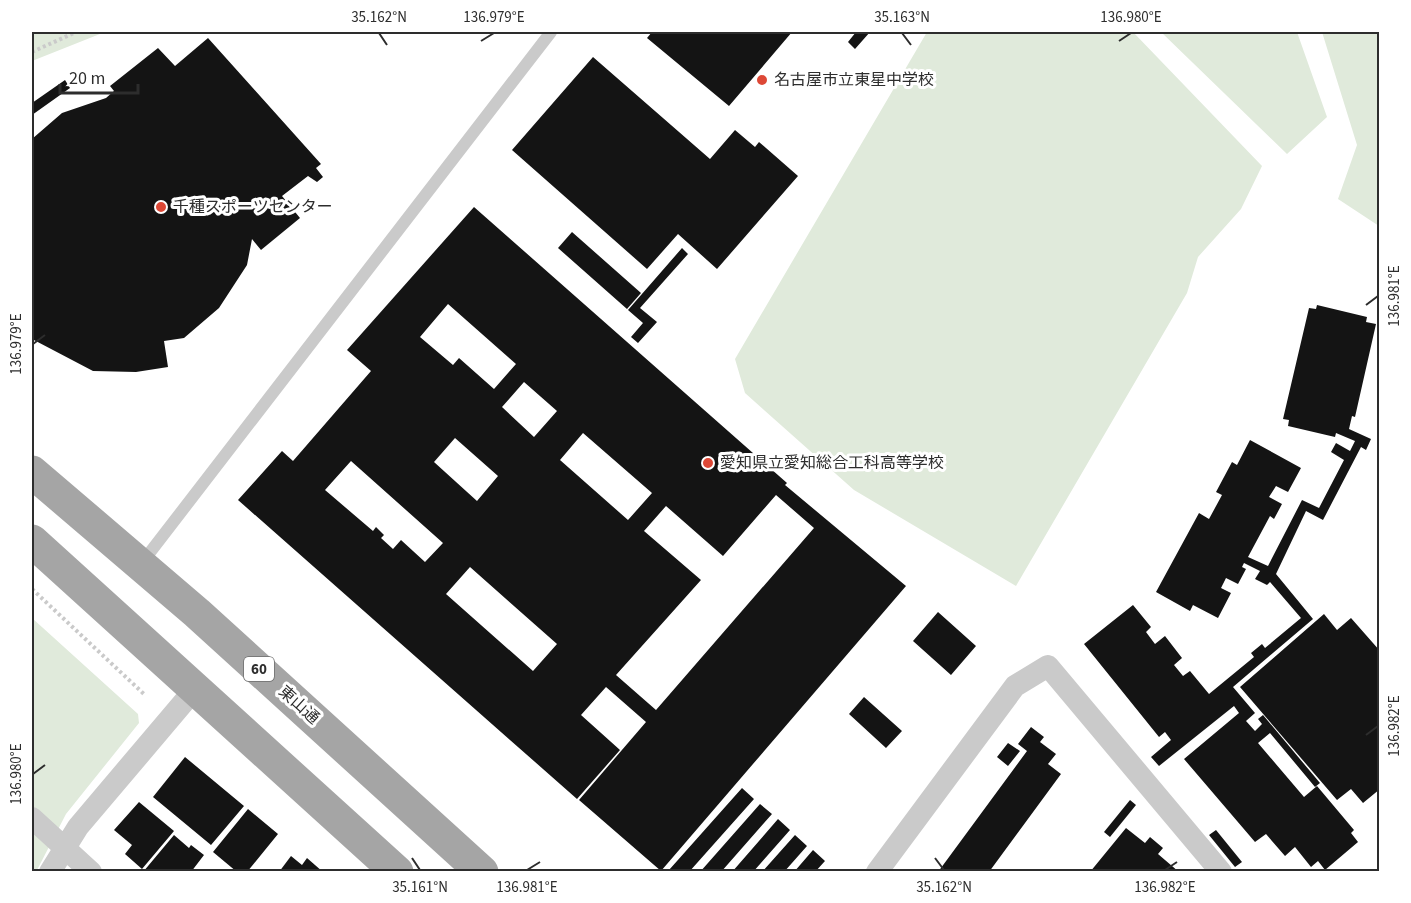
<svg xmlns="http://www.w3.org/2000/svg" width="1411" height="903" font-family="'Source Sans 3','Noto Sans JP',sans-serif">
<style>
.green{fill:#e0eadb}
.building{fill:#141414;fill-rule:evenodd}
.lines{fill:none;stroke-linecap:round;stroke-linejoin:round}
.path{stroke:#cacaca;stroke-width:4;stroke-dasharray:3 3;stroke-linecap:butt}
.service{stroke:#cacaca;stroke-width:12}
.minor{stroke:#cacaca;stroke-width:22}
.primary{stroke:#a5a5a5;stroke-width:33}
.ticks{fill:none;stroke:#2d2d2d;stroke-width:2}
.poi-dot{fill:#dd4836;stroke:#fff;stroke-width:2}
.labels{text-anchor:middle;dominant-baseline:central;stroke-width:6;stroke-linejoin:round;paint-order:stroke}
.shield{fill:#fff;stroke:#6c6c6c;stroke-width:1.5}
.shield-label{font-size:15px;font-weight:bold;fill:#2d2d2d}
.poi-label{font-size:16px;fill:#2d2d2d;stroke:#fff;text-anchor:start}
.street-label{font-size:16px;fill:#2d2d2d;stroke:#fff}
.neatline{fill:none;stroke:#2d2d2d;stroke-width:2}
.ticks-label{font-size:15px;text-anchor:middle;fill:#2d2d2d}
</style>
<rect width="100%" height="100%" fill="#fff"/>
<!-- green -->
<path class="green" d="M 32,32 L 105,32 L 32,61 Z
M 927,32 L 1133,32 L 1262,166 L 1241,209 L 1198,257 L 1187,293 L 1016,586 L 854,490 L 745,393 L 735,359 Z
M 1161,32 L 1297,32 L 1327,117 L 1287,154 Z
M 1322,32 L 1379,32 L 1379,226 L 1338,199 L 1357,145 Z
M 32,618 L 138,714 L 139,723 L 66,814 L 36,872 L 32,871 Z"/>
<!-- building -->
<path class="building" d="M 652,32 L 792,32 L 729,106 L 647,38 Z
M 856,32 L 870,32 L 855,49 L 848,42 Z
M 208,38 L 321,164 L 316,168 L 323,177 L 317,182 L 308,176 L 282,196 L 300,218 L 261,250 L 252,239 L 247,265 L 219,308 L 184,338 L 164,341 L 168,367 L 136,372 L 93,371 L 32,339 L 32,139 L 62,113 L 106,98 L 114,91 L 110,86 L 158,48 L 175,66 Z
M 593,57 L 710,159 L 735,130 L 755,147 L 759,142 L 798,176 L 717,269 L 678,234 L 647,269 L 512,150 Z
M 65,80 L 70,88 L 32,115 L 32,103 Z
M 474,207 L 787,483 L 785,485 L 906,586 L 661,871 L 579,800 L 646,722 L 606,687 L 581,715 L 620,750 L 577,799 L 238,500 L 282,451 L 293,461 L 371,371 L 347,350 ZM 448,304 L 516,364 L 494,389 L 459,358 L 453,365 L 420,337 ZM 524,382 L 557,411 L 534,437 L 502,407 ZM 583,433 L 652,493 L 628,520 L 560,460 ZM 455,438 L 498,476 L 477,501 L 434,462 ZM 351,461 L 443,543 L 425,562 L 401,540 L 393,549 L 381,538 L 384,535 L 376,527 L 373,531 L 325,490 ZM 776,495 L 814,528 L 656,710 L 616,675 L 701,580 L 644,531 L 666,506 L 723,556 ZM 470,567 L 557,644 L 533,671 L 446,594 Z
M 572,232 L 641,293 L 627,309 L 558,248 Z
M 682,248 L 688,254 L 640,308 L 657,322 L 638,343 L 631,337 L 643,323 L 628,310 Z
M 1317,305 L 1367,317 L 1366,322 L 1376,324 L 1355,417 L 1352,416 L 1349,429 L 1371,439 L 1366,450 L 1361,447 L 1323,520 L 1306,511 L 1276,574 L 1313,619 L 1233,687 L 1255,713 L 1246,721 L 1255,731 L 1262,724 L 1258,719 L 1263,715 L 1320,783 L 1315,787 L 1270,733 L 1258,743 L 1304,797 L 1317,786 L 1354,830 L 1351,833 L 1358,842 L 1325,870 L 1318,861 L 1311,867 L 1295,847 L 1285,856 L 1266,834 L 1255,842 L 1184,759 L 1239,713 L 1234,706 L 1159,766 L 1151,757 L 1171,740 L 1165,732 L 1159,737 L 1084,644 L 1133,605 L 1151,627 L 1146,632 L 1155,644 L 1165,636 L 1182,658 L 1174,665 L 1183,676 L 1190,671 L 1209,694 L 1254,657 L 1251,653 L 1262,644 L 1265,648 L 1301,618 L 1270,582 L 1267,585 L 1255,579 L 1260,571 L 1244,563 L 1242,567 L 1246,569 L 1238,584 L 1226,578 L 1221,588 L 1231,593 L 1218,618 L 1193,605 L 1190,611 L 1156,592 L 1199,513 L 1209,519 L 1222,495 L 1216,492 L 1232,462 L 1237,465 L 1250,440 L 1301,468 L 1288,492 L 1276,486 L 1269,497 L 1282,504 L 1274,519 L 1270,516 L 1248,557 L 1268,566 L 1302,500 L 1319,508 L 1344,460 L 1331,452 L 1336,443 L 1350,451 L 1355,441 L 1336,433 L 1335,437 L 1288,426 L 1289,420 L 1283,419 L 1309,308 L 1316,309 Z
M 938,612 L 976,646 L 951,675 L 913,641 Z
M 1324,614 L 1337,630 L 1351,618 L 1380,651 L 1380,789 L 1363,803 L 1351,789 L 1337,800 L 1240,687 Z
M 864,697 L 902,731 L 886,748 L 849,714 Z
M 1031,727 L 1044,737 L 1040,742 L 1056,754 L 1048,764 L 1061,774 L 989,872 L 938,872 L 1027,751 L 1018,744 Z
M 1008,743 L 1020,751 L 1008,766 L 997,757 Z
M 185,757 L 244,806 L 211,845 L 153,797 Z
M 742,788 L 754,799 L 689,872 L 669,870 Z
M 1130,800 L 1136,805 L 1110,837 L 1104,832 Z
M 139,802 L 174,831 L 142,869 L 125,854 L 132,845 L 114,830 Z
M 760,804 L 772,814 L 721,872 L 700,872 Z
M 248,809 L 278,834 L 247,872 L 237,872 L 213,852 Z
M 778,819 L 790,830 L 753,872 L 732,872 Z
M 1126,828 L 1145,843 L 1150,837 L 1163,848 L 1158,854 L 1179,872 L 1090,872 Z
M 1216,830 L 1242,862 L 1235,867 L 1209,835 Z
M 174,835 L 189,848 L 191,845 L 204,855 L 191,872 L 143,872 Z
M 795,835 L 807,846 L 784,872 L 762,872 Z
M 813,850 L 825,861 L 815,872 L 794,872 Z
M 291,856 L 302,865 L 307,858 L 323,872 L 279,872 Z"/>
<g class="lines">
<!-- path -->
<path class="path" d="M 32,32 L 33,32
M 32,52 L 76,32
M 32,589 L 145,695"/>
<!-- service -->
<path class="service" d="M 141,564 L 551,32"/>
<!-- minor -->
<path class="minor" d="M 32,818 L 91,872
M 50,872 L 78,827 L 194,690
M 877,872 L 1015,686 L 1048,666 L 1221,872"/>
<!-- primary -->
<path class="primary" d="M 32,472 L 197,613 L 482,872
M 32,541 L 397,872"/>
</g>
<!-- ticks -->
<path class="ticks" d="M 379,33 L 387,45M 902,33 L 911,45M 481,41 L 494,33M 1119,41 L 1131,33M 1366,305 L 1378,296M 33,344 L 45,335M 1366,735 L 1378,726M 33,774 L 45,765M 412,858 L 420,870M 935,858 L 944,870M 527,870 L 540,862M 1165,870 L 1177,862"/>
<!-- markers -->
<g class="poi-dot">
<circle cx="762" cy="80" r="6"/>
<circle cx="161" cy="207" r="6"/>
<circle cx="708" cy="463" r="6"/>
</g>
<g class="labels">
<!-- shield labels -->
<rect class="shield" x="244" y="657" width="30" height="24" rx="4.5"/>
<g class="shield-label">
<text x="259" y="669">60</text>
</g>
<!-- poi labels -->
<g class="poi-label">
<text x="774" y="80">名古屋市立東星中学校</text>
<text x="173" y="207">千種スポーツセンター</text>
<text x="720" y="463">愛知県立愛知総合工科高等学校</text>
</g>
<!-- street labels -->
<g class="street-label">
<text transform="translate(299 705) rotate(42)">東山通</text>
</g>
</g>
<!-- border -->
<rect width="1411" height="903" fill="none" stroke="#ffffff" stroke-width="66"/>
<!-- scale -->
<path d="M60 84v9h78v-9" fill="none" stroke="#2d2d2d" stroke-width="3"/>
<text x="69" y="84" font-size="18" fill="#2d2d2d" stroke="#ffffff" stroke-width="4.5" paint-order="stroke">20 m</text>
<rect x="33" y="33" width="1345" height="837" class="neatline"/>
<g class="ticks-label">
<text x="379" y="22">35.162°N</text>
<text x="494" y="22">136.979°E</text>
<text x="902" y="22">35.163°N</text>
<text x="1131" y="22">136.980°E</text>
<text transform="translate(1394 296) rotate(-90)" y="5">136.981°E</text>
<text transform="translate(16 344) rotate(-90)" y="5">136.979°E</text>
<text transform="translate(1394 726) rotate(-90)" y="5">136.982°E</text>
<text transform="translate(16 774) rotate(-90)" y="5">136.980°E</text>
<text x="420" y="892">35.161°N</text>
<text x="527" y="892">136.981°E</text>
<text x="944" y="892">35.162°N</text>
<text x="1165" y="892">136.982°E</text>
</g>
</svg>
